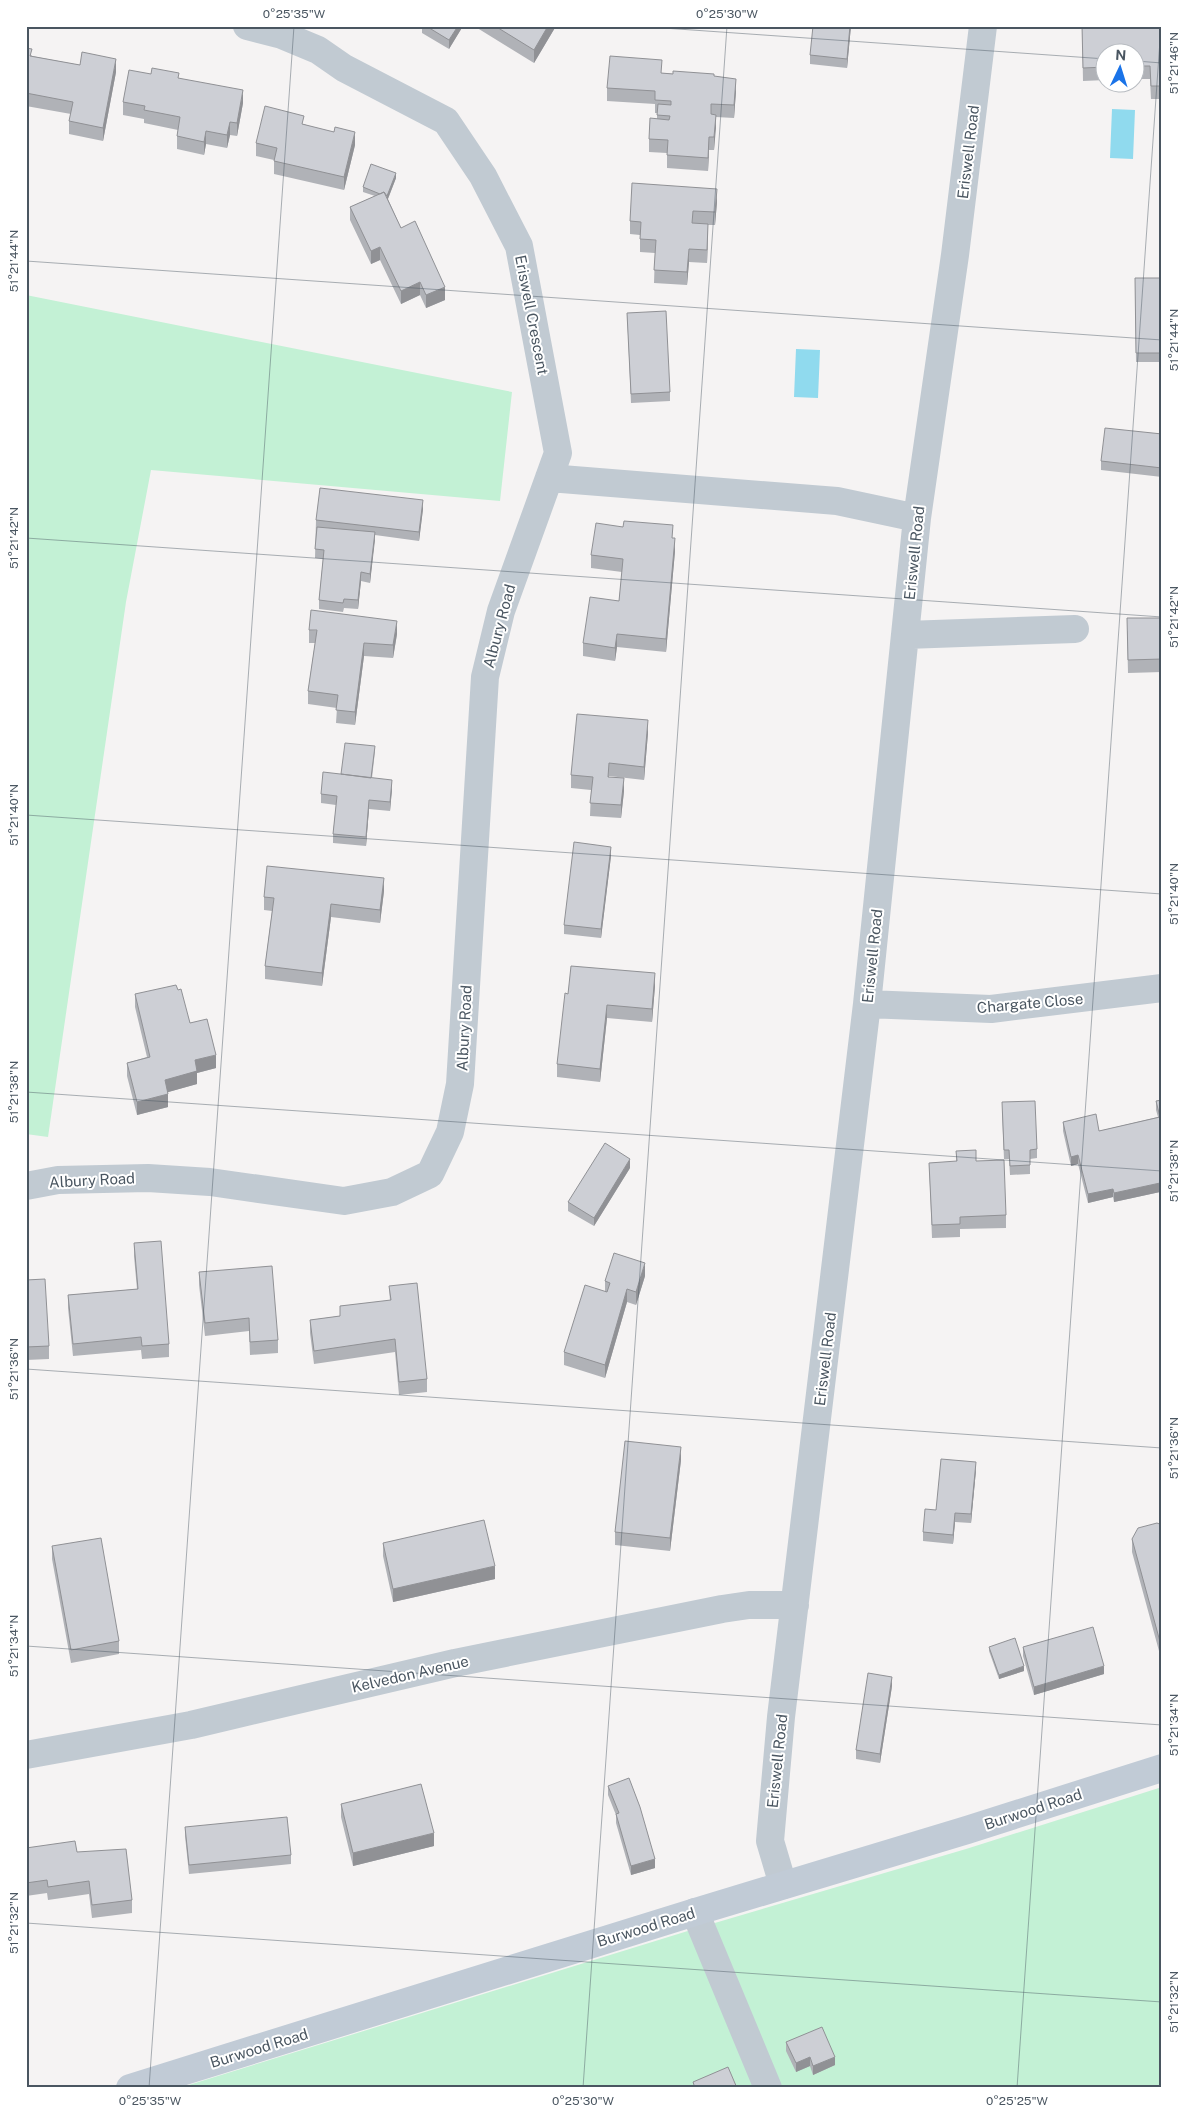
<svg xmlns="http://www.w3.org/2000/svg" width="1188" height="2114" font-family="'Public Sans',sans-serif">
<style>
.green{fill:#c3f1d5}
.water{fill:#90daee}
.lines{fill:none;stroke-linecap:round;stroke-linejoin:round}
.street{stroke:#c1cad2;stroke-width:28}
.secondary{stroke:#c1cbd6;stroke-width:28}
.wall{fill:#b0b2b7}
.shaded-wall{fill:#909195}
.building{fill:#cdcfd5;stroke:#909195}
.ticks{fill:none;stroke:#4a5661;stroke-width:1;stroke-opacity:0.45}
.labels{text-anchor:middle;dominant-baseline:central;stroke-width:4;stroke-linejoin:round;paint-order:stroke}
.street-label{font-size:15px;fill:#4a5661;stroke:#fff}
.neatline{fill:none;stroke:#4a5661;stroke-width:2}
.ticks-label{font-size:12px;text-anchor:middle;fill:#4a5661}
</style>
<rect width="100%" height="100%" fill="#f5f3f3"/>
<!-- green -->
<path class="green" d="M 26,295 L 512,392 L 500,501 L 151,470 L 126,602 L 48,1137 L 26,1134 Z
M 1162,1787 L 1162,2088 L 179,2088 L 691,1930 L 966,1849 Z"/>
<!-- water -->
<path class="water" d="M 1112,109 L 1135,110 L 1133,159 L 1110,158 Z
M 796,349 L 820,350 L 818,398 L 794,397 Z"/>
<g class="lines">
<!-- street -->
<path class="street" d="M 549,478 L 837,501 L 917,518
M 906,635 L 1075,629
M 867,1004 L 991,1009 L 1162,988
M 26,1186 L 58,1180 L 148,1178 L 210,1182 L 344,1201 L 392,1192 L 430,1174 L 450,1132 L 460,1084 L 485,677 L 501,611 L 558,453 L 519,246 L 483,176 L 446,121 L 344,68 L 318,50 L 282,35 L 247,26
M 26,1755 L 191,1725 L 455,1663 L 722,1609 L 749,1605 L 795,1605
M 783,1885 L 770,1841 L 781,1717 L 867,1004 L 917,518 L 955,255 L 983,26
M 695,1912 L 768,2088"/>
<!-- secondary -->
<path class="secondary" d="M 130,2088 L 695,1912 L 967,1830 L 1162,1768"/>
</g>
<!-- wall -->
<path class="wall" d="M 422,26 L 463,26 L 449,49 L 422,33 Z
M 474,26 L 556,26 L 534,63 Z
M 851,26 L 847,68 L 810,64 L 810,55 Z
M 1082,26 L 1162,26 L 1162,99 L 1151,99 L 1150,79 L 1136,79 L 1136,52 L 1106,52 L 1106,80 L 1083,81 Z
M 26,48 L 32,56 L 116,72 L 103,141 L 69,134 L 69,121 L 71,114 L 26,106 Z
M 662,73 L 714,77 L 736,91 L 734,118 L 716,117 L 714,150 L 709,150 L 708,171 L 667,168 L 667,153 L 649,152 L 649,139 L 657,119 L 657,113 L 655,113 L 655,104 L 607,101 L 607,88 Z
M 179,79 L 243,103 L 237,136 L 230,135 L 227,148 L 206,144 L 204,155 L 177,149 L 177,136 L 178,130 L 144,123 L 144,119 L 123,115 L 123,102 Z
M 304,124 L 355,145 L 344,190 L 274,174 L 274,160 L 256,156 L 256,143 Z
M 396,178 L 388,199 L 401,228 L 445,300 L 426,308 L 420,295 L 401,304 L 380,260 L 371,264 L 350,220 L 350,207 L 375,196 L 363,192 L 363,187 Z
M 717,202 L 715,225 L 708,225 L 707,263 L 689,262 L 687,285 L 654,283 L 655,253 L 640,252 L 640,235 L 630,234 L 630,221 Z
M 1135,278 L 1162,278 L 1162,362 L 1136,362 Z
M 627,313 L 670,392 L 670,401 L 631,403 Z
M 1162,434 L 1162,477 L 1101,470 L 1101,461 Z
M 423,509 L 419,541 L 375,535 L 370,583 L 361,581 L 358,609 L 344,608 L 343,612 L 319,609 L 319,600 L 323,559 L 315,558 L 316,520 Z
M 673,538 L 675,551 L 666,652 L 617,647 L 615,661 L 583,656 L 583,643 L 619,601 L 622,572 L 591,568 L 591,555 Z
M 1162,618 L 1162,672 L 1128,673 L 1127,631 Z
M 309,630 L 397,634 L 393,658 L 364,656 L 355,725 L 336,723 L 337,708 L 308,704 L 308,691 L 315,643 L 309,643 Z
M 648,733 L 644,780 L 609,776 L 609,777 L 624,791 L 621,818 L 590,816 L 591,790 L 571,788 L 571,775 Z
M 375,751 L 372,778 L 392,789 L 390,811 L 369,809 L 366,846 L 333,843 L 333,834 L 336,805 L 321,803 L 321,794 L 341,774 Z
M 611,856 L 601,938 L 564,934 L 564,925 Z
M 384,891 L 380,923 L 331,917 L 322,986 L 265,979 L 265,966 L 272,911 L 264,910 L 264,897 Z
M 655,986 L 652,1022 L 607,1018 L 600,1082 L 557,1077 L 557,1064 L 568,994 Z
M 178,990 L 190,1023 L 216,1068 L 197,1073 L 197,1084 L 168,1092 L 168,1107 L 137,1115 L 127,1076 L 127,1063 L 147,1057 L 135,1007 L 135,994 Z
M 1162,1100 L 1162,1200 L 1160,1192 L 1114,1202 L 1113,1197 L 1088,1203 L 1078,1164 L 1071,1166 L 1063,1131 L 1063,1122 L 1099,1131 L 1158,1117 L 1156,1110 L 1156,1101 Z
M 1002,1111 L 1037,1149 L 1037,1158 L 1030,1159 L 1030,1174 L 1010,1175 L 1009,1159 L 1004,1159 Z
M 956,1151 L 976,1161 L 1006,1215 L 1006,1228 L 960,1229 L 960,1237 L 932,1238 L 929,1163 L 956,1162 Z
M 630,1168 L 594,1226 L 568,1211 L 568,1202 Z
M 134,1243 L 169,1344 L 169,1357 L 142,1359 L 141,1350 L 73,1356 L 68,1308 L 68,1295 L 137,1289 L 134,1256 Z
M 199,1272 L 278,1340 L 278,1353 L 250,1355 L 249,1331 L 205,1336 L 199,1285 Z
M 645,1276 L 636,1305 L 627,1302 L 605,1378 L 564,1365 L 564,1352 L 605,1291 L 605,1281 Z
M 26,1280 L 49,1346 L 49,1359 L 26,1360 Z
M 389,1286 L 427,1379 L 427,1392 L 399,1395 L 395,1352 L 314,1364 L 310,1333 L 310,1320 L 340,1316 L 340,1306 L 390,1301 Z
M 681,1460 L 670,1551 L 615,1545 L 615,1532 Z
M 976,1470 L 971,1523 L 955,1522 L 953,1544 L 923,1541 L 923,1532 L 936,1510 Z
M 1162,1525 L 1162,1662 L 1132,1552 L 1132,1539 Z
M 383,1543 L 495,1579 L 393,1602 L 383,1556 Z
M 52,1546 L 119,1641 L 119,1654 L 71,1663 L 52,1559 Z
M 989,1647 L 1024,1671 L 999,1679 L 989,1651 Z
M 1023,1647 L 1104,1674 L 1034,1695 L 1023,1656 Z
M 892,1686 L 880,1763 L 856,1759 L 856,1750 Z
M 608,1786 L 655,1868 L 631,1875 L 616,1823 L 616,1815 L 608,1795 Z
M 341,1804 L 434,1846 L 353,1866 L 341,1817 Z
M 185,1827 L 291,1855 L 291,1864 L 189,1874 L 185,1836 Z
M 26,1848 L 77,1852 L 132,1900 L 132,1913 L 92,1918 L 89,1894 L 48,1900 L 47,1893 L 26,1896 Z
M 786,2042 L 835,2065 L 813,2075 L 810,2066 L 796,2072 L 786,2051 Z"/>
<!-- shaded-wall -->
<path class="shaded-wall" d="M 458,26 L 463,26 L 449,49 L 449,40 Z
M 548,26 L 556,26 L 534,63 L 534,50 Z
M 850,26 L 851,26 L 847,68 L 847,59 Z
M 116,59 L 116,72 L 103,141 L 103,128 Z
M 736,79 L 736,91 L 734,118 L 734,105 Z
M 243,90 L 243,103 L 237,136 L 237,123 Z
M 716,115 L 716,128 L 714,150 L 714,137 Z
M 230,122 L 230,135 L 227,148 L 227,135 Z
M 206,131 L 206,144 L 204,155 L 204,142 Z
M 355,132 L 355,145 L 344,190 L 344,177 Z
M 709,137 L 709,150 L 708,171 L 708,158 Z
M 396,173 L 396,178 L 387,201 L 387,196 Z
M 717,189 L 717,202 L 715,225 L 715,212 Z
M 708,224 L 708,237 L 707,263 L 707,250 Z
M 380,247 L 380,260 L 371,264 L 371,251 Z
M 689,249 L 689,262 L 687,285 L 687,272 Z
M 420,282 L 420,295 L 401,304 L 401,291 Z
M 445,287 L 445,300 L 426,308 L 426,295 Z
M 423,500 L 423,509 L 419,541 L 419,532 Z
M 375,532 L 375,540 L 370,583 L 370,574 Z
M 675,538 L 675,551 L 666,652 L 666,639 Z
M 361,572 L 361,581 L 358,609 L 358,600 Z
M 397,621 L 397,634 L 393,658 L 393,645 Z
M 617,634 L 617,647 L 615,661 L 615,648 Z
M 364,643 L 364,656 L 355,725 L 355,712 Z
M 648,720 L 648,733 L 644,780 L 644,767 Z
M 624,778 L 624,791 L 621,818 L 621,805 Z
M 392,780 L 392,789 L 390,811 L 390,802 Z
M 369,800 L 369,809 L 366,846 L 366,837 Z
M 611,847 L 611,856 L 601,938 L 601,929 Z
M 384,878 L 384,891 L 380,923 L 380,910 Z
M 331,904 L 331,917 L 322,986 L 322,973 Z
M 655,973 L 655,986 L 652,1022 L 652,1009 Z
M 607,1005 L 607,1018 L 600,1082 L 600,1069 Z
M 216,1055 L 216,1068 L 197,1073 L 197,1084 L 165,1093 L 165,1080 L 195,1060 Z
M 168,1094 L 168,1107 L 137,1115 L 137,1102 Z
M 1078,1155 L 1078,1164 L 1071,1166 L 1071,1157 Z
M 630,1159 L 630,1168 L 594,1226 L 594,1218 Z
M 1160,1183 L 1160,1192 L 1114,1202 L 1114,1193 Z
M 1113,1189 L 1113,1197 L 1088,1203 L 1088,1194 Z
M 645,1263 L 645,1276 L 636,1305 L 636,1292 Z
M 627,1289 L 627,1302 L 605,1378 L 605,1365 Z
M 681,1447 L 681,1460 L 670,1551 L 670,1538 Z
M 976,1462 L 976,1470 L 971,1523 L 971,1514 Z
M 955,1513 L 955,1522 L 953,1544 L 953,1535 Z
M 495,1566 L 495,1579 L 393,1602 L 393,1589 Z
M 1024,1666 L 1024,1671 L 999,1679 L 999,1675 Z
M 1104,1666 L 1104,1674 L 1034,1695 L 1034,1687 Z
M 892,1677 L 892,1686 L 880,1763 L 880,1754 Z
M 434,1833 L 434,1846 L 353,1866 L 353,1853 Z
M 655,1859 L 655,1868 L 631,1875 L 631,1866 Z
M 810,2057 L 810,2066 L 796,2072 L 796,2063 Z
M 835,2057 L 835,2065 L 813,2075 L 813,2066 Z"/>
<!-- building -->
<path class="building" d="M 426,26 L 458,26 L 449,40 Z
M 495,26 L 548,26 L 534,50 Z
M 813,26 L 850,26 L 847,59 L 810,55 Z
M 1082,26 L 1162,26 L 1162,86 L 1151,86 L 1150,66 L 1136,66 L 1136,52 L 1106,52 L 1106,67 L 1083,68 Z
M 26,48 L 32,49 L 30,56 L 80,65 L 82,52 L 116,59 L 103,128 L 69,121 L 73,102 L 26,93 Z
M 610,56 L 662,60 L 661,73 L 673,74 L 673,71 L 714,74 L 714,76 L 736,79 L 734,105 L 711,104 L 711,114 L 716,115 L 714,137 L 709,137 L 708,158 L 667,155 L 668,140 L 649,139 L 650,118 L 669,120 L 670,116 L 657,115 L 658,104 L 671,105 L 671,101 L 655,100 L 655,91 L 607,88 Z
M 152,68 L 179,73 L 178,78 L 243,90 L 237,123 L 230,122 L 227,135 L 206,131 L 204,142 L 177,136 L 180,117 L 144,110 L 145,106 L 123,102 L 129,70 L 151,74 Z
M 265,106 L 304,116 L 302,124 L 334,132 L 335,127 L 355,132 L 344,177 L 274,161 L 277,148 L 256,143 Z
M 371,164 L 396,173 L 387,196 L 384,192 L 380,194 L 363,187 Z
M 632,183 L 717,189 L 715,212 L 693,211 L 692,223 L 708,224 L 707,250 L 689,249 L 687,272 L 654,270 L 656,240 L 640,239 L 641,222 L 630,221 Z
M 384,192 L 401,228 L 415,221 L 445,287 L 426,295 L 420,282 L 401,291 L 380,247 L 371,251 L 350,207 Z
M 1135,278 L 1162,278 L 1162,353 L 1136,353 Z
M 666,311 L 670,392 L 631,394 L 627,313 Z
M 1105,428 L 1162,434 L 1162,468 L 1101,461 Z
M 320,488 L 423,500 L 419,532 L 316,520 Z
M 624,521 L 673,525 L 672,538 L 675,538 L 666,639 L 617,634 L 615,648 L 583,643 L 590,597 L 619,601 L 623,559 L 591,555 L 596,523 L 623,527 Z
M 317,527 L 375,532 L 370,574 L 361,572 L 358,600 L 344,599 L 343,603 L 319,600 L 324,550 L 315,549 Z
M 311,610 L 397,621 L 393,645 L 364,643 L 355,712 L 336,710 L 338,695 L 308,691 L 317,630 L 309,630 Z
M 1127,618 L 1162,618 L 1162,659 L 1128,660 Z
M 577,714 L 648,720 L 644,767 L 609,763 L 608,777 L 624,778 L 621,805 L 590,803 L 593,777 L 571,775 Z
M 345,743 L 375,746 L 371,778 L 341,774 Z
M 323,772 L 392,780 L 390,802 L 369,800 L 366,837 L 333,834 L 337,796 L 321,794 Z
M 574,842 L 611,847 L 601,929 L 564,925 Z
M 267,866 L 384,878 L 380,910 L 331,904 L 322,973 L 265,966 L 274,898 L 264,897 Z
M 571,966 L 655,973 L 652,1009 L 607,1005 L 600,1069 L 557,1064 L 565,993 L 568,994 Z
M 176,985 L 178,990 L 181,989 L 190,1023 L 207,1019 L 216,1055 L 195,1060 L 197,1071 L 165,1080 L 168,1094 L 137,1102 L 127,1063 L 150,1057 L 135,994 Z
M 1162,1100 L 1162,1191 L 1160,1183 L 1114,1193 L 1113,1189 L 1088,1194 L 1078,1155 L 1071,1157 L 1063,1122 L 1096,1114 L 1099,1131 L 1160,1117 L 1156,1101 Z
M 1035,1101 L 1037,1149 L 1030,1150 L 1030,1165 L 1010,1166 L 1009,1150 L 1004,1150 L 1002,1102 Z
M 605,1143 L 630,1159 L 594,1218 L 568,1202 Z
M 976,1150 L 976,1161 L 1004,1160 L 1006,1215 L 960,1217 L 960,1224 L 932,1225 L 929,1163 L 957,1161 L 956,1151 Z
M 161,1241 L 169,1344 L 142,1346 L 141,1337 L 73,1344 L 68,1295 L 138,1289 L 134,1243 Z
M 614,1253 L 645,1263 L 636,1292 L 627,1289 L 605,1365 L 564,1352 L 585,1285 L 607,1292 L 610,1283 L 605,1281 Z
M 272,1266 L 278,1340 L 250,1342 L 249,1318 L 205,1323 L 199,1272 Z
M 45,1279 L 49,1346 L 26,1347 L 26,1280 Z
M 417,1283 L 427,1379 L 399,1382 L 395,1339 L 314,1351 L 310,1320 L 340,1316 L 340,1306 L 391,1300 L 389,1286 Z
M 625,1441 L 681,1447 L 670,1538 L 615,1532 Z
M 941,1459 L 976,1462 L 971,1514 L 955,1513 L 953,1535 L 923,1532 L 925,1509 L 936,1510 Z
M 484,1520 L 495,1566 L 393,1589 L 383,1543 Z
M 1157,1523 L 1162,1525 L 1162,1649 L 1132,1539 L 1138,1528 Z
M 101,1538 L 119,1641 L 71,1650 L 52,1546 Z
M 1093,1627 L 1104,1666 L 1034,1687 L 1023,1647 Z
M 1015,1638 L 1024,1666 L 999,1675 L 989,1647 Z
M 868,1673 L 892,1677 L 880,1754 L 856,1750 Z
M 629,1778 L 640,1807 L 655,1859 L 631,1866 L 616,1814 L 619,1813 L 608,1786 Z
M 421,1784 L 434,1833 L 353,1853 L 341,1804 Z
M 287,1817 L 291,1855 L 189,1865 L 185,1827 Z
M 75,1841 L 77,1852 L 126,1849 L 132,1900 L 92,1905 L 89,1881 L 48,1887 L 47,1880 L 26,1883 L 26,1848 Z
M 822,2027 L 835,2057 L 813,2066 L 810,2057 L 796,2063 L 786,2042 Z
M 728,2067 L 737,2088 L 695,2088 L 693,2082 Z"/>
<!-- ticks -->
<path class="ticks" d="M 635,26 L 1106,59M 1136,61 L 1162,63M 26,261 L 1162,340M 26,538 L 1162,617M 26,815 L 1162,894M 26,1092 L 1162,1171M 26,1369 L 1162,1448M 26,1646 L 1162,1725M 26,1923 L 1162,2002M 149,2088 L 294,26M 583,2088 L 727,26M 1017,2088 L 1161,26"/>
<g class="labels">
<!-- street labels -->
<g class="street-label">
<text transform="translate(968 152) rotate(-83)">Eriswell Road</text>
<text transform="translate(532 315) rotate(79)">Eriswell Crescent</text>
<text transform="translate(914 553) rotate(-84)">Eriswell Road</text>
<text transform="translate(499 626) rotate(-75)">Albury Road</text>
<text transform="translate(872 956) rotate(-84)">Eriswell Road</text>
<text transform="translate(1030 1003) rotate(-5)">Chargate Close</text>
<text transform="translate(464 1028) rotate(-87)">Albury Road</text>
<text transform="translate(92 1180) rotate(-3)">Albury Road</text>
<text transform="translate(825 1359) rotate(-83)">Eriswell Road</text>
<text transform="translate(410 1674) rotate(-13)">Kelvedon Avenue</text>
<text transform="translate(777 1761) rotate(-84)">Eriswell Road</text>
<text transform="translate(1033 1809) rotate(-18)">Burwood Road</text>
<text transform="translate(646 1927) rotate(-17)">Burwood Road</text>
<text transform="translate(259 2048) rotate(-17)">Burwood Road</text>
</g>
</g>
<!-- border -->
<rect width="1188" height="2114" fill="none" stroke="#ffffff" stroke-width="55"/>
<!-- north arrow -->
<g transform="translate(1120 68) rotate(4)"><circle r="24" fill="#ffffff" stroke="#b7bbc0"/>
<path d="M0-4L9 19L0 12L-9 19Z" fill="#1a73e8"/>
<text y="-8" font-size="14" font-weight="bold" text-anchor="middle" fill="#4a5661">N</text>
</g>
<rect x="28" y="28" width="1132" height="2058" class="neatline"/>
<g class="ticks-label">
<text x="294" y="18">0°25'35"W</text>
<text x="727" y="18">0°25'30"W</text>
<text transform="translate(1174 63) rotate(-90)" y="4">51°21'46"N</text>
<text transform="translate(14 261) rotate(-90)" y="4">51°21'44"N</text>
<text transform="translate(1174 340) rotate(-90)" y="4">51°21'44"N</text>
<text transform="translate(14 538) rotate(-90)" y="4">51°21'42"N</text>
<text transform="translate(1174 617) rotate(-90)" y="4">51°21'42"N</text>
<text transform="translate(14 815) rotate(-90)" y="4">51°21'40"N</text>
<text transform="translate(1174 894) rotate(-90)" y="4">51°21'40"N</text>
<text transform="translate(14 1092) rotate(-90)" y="4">51°21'38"N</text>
<text transform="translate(1174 1171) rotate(-90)" y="4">51°21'38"N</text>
<text transform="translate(14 1369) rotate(-90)" y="4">51°21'36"N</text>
<text transform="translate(1174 1448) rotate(-90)" y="4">51°21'36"N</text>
<text transform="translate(14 1646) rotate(-90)" y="4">51°21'34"N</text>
<text transform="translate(1174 1725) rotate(-90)" y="4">51°21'34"N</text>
<text transform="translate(14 1923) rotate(-90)" y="4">51°21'32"N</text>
<text transform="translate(1174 2002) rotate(-90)" y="4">51°21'32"N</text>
<text x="150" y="2105">0°25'35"W</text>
<text x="583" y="2105">0°25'30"W</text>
<text x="1017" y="2105">0°25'25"W</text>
</g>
</svg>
